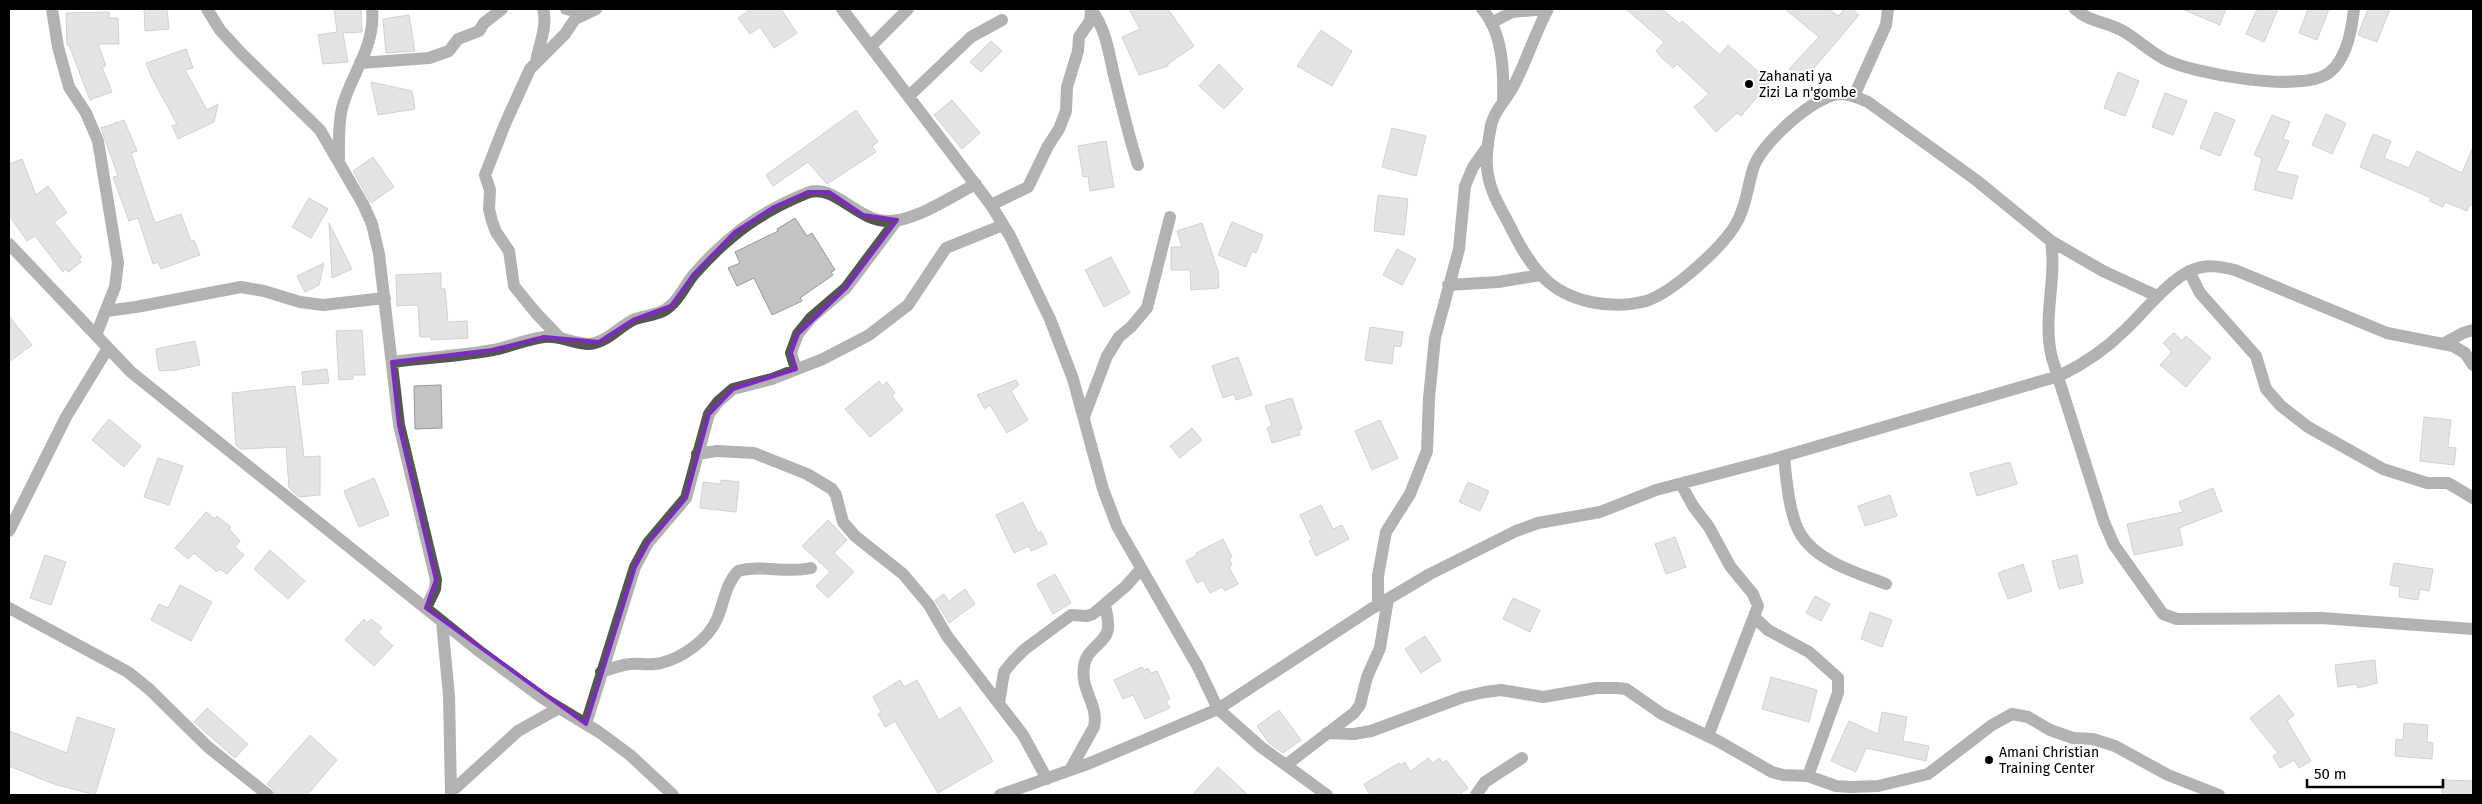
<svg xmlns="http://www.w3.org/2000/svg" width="2482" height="804" font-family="'Fira Sans',sans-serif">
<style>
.building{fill:#c4c4c4;stroke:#999}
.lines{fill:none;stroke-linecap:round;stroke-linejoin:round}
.minor{stroke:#555;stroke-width:12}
.marked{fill:none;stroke:#7b2cbf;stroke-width:4;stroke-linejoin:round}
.poi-dot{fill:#000;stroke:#fff;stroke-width:2}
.labels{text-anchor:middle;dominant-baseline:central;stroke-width:4;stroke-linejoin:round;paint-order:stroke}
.poi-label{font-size:14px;fill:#000;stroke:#fff;text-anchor:start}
</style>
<rect width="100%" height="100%" fill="#fff"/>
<!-- building -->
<path class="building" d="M 144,9 L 167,9 L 169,29 L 145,31 Z
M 334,9 L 361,9 L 362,32 L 343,33 L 348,62 L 323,64 L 318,35 L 337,32 Z
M 751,9 L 781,9 L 797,33 L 774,48 L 760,27 L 750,34 L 738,18 Z
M 1129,9 L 1168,9 L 1194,46 L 1168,64 L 1168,66 L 1139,75 L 1122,37 L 1140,29 Z
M 1626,9 L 1662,9 L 1680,24 L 1682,21 L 1720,55 L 1728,45 L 1770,82 L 1741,116 L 1737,113 L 1716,132 L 1694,107 L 1709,94 L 1677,64 L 1673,68 L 1661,57 L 1656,51 L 1664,42 Z
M 1785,9 L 1829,9 L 1838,16 L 1845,9 L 1852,9 L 1859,15 L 1803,81 L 1789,69 L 1819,37 Z
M 2182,9 L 2226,9 L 2220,25 Z
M 2257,9 L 2278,9 L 2264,42 L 2246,34 Z
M 2308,9 L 2329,9 L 2317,40 L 2299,33 Z
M 2368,9 L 2390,9 L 2377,42 L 2358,35 Z
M 109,12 L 109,18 L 118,18 L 119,44 L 98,44 L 106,66 L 102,67 L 112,92 L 90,100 L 69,45 L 67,45 L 66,13 Z
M 409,15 L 415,51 L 386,53 L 383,19 Z
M 1321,30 L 1352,51 L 1332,86 L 1297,66 Z
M 991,41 L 1002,51 L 981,72 L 970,62 Z
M 186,49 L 193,68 L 185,70 L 207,110 L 218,104 L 214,122 L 178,139 L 172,126 L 177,124 L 152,78 L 146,63 Z
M 1219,64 L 1243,89 L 1224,109 L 1199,86 Z
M 2118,72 L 2139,81 L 2125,116 L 2104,108 Z
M 371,82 L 412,91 L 415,109 L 378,115 Z
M 2165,93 L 2187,101 L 2173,135 L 2152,127 Z
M 952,100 L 980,133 L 962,149 L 934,115 Z
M 856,110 L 878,142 L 872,146 L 876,152 L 827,184 L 808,162 L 773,186 L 766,175 Z
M 2215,112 L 2235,120 L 2220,156 L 2200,148 Z
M 2326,114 L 2346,123 L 2332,154 L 2312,145 Z
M 2272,115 L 2290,122 L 2283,139 L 2289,141 L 2276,171 L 2298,176 L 2292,199 L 2254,190 L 2262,158 L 2254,155 Z
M 124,120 L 137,151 L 131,153 L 155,223 L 181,214 L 191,241 L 194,240 L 200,255 L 161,269 L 158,262 L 153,264 L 138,218 L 129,221 L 113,177 L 118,176 L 101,128 Z
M 1392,128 L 1426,136 L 1416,176 L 1382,167 Z
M 2373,134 L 2391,141 L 2384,158 L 2409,168 L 2417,151 L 2462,173 L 2473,147 L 2473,206 L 2470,204 L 2467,211 L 2445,202 L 2443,207 L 2429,201 L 2431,198 L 2360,167 Z
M 1106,141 L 1114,187 L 1090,191 L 1088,176 L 1083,177 L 1078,146 Z
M 373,157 L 394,187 L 371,203 L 353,171 Z
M 22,159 L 36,195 L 48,186 L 67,213 L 54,222 L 82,257 L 79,259 L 81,262 L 68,272 L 66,269 L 63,272 L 35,236 L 27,241 L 9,215 L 9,164 Z
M 1378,195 L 1408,199 L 1404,235 L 1374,231 Z
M 309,198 L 328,209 L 311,238 L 292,227 Z
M 795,218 L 807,236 L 812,233 L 835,270 L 831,272 L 833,275 L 800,298 L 802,301 L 772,315 L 754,278 L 737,286 L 728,268 L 740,263 L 735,252 L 778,231 L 777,229 Z
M 1232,222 L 1263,235 L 1256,253 L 1252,251 L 1246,267 L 1218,255 Z
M 329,223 L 352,269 L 332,278 Z
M 1202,223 L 1218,271 L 1219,288 L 1191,290 L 1190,270 L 1171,270 L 1171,247 L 1182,247 L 1177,231 Z
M 1397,249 L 1416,259 L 1402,285 L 1383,275 Z
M 1111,257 L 1130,293 L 1104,307 L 1085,270 Z
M 324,263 L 319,285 L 305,292 L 297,276 Z
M 441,273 L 441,289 L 445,289 L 448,322 L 467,321 L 468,338 L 431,340 L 431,337 L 420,337 L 418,305 L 397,306 L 396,275 Z
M 9,316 L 32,345 L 9,362 Z
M 1370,327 L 1403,332 L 1401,347 L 1394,346 L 1392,364 L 1365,360 Z
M 362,330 L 365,375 L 353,375 L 353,379 L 339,380 L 336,331 Z
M 2174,333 L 2182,341 L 2186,336 L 2211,358 L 2186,387 L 2160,365 L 2172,352 L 2163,343 Z
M 195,341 L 200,365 L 176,370 L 159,371 L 156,349 Z
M 1238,357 L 1252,395 L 1236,400 L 1234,394 L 1223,398 L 1212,366 Z
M 327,369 L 329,383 L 303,385 L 302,372 Z
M 1016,380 L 1019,385 L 1011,391 L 1028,420 L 1007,433 L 990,405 L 985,409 L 977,395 Z
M 879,381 L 882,386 L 887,382 L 895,393 L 892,396 L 903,410 L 870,437 L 845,409 Z
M 441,385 L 442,428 L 415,429 L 414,386 Z
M 295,386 L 304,457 L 320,456 L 320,495 L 299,497 L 289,488 L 286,447 L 240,449 L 236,445 L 232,393 Z
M 1292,398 L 1302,429 L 1299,430 L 1300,435 L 1272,443 L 1267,428 L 1272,426 L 1265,406 Z
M 2424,417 L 2451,420 L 2448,447 L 2456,448 L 2454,465 L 2420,461 Z
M 109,419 L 141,446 L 124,467 L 92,440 Z
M 1380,420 L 1398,458 L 1372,470 L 1355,431 Z
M 1192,428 L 1202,440 L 1180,458 L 1170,446 Z
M 158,458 L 183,466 L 169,505 L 144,497 Z
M 2010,462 L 2017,484 L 1977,496 L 1970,473 Z
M 374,478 L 389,515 L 359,527 L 344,491 Z
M 721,480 L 739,482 L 736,512 L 700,508 L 703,482 L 721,484 Z
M 1468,482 L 1489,491 L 1480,511 L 1459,502 Z
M 2213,488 L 2222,511 L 2179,528 L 2183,545 L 2134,555 L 2127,524 L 2183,512 L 2179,502 Z
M 1890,495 L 1897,516 L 1865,526 L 1858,506 Z
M 1023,502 L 1038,533 L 1041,531 L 1047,544 L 1031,551 L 1029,546 L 1014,553 L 996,515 Z
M 1321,505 L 1333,529 L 1342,525 L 1349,539 L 1316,556 L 1309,541 L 1312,540 L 1300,515 Z
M 206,512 L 215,519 L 217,516 L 231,527 L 229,529 L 240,541 L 235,547 L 244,555 L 227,574 L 220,569 L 217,572 L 194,553 L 188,559 L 175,548 Z
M 828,520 L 847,540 L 834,553 L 854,572 L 828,598 L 816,586 L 830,572 L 802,546 Z
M 1675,537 L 1686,567 L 1666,574 L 1655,544 Z
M 1223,539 L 1232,557 L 1229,559 L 1232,565 L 1229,567 L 1238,584 L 1225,591 L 1222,587 L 1210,593 L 1203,580 L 1197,583 L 1186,561 L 1197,555 L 1196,553 Z
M 270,550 L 305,581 L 288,599 L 254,569 Z
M 45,555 L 66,562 L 51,605 L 30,598 Z
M 2077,555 L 2083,583 L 2059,589 L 2052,561 Z
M 2394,563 L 2433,569 L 2429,591 L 2420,589 L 2418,600 L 2399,597 L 2400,587 L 2390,585 Z
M 2023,564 L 2032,591 L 2008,599 L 1998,573 Z
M 1055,574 L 1071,603 L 1053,614 L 1037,584 Z
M 180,585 L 212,602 L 191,641 L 151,620 L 159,604 L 168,608 Z
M 965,589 L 975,604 L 949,623 L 935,600 L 944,594 L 949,601 Z
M 1815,596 L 1830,604 L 1821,621 L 1806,613 Z
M 1513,598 L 1540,610 L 1530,632 L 1503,619 Z
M 1870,612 L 1892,620 L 1882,647 L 1861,639 Z
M 364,619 L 367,623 L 371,619 L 382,628 L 378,632 L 393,646 L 374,666 L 345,640 Z
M 1425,636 L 1441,660 L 1421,673 L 1405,649 Z
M 2375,660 L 2377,683 L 2358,688 L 2356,684 L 2338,687 L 2335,665 Z
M 1142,667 L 1144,670 L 1148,668 L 1151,673 L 1157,671 L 1170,699 L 1166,701 L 1170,708 L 1145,719 L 1133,695 L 1123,699 L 1114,680 Z
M 1771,677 L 1817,690 L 1809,722 L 1762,709 Z
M 900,680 L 904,687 L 917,680 L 939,720 L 960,707 L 993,761 L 938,793 L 895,721 L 885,727 L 878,714 L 881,712 L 873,697 Z
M 2279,695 L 2294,715 L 2287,721 L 2311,761 L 2299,768 L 2294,760 L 2280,768 L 2273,756 L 2278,753 L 2250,718 Z
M 207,708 L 248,744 L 235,758 L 194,722 Z
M 1279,710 L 1301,740 L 1283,753 L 1269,743 L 1257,726 Z
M 1882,712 L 1907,717 L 1903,741 L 1929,746 L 1926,761 L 1866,748 L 1856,772 L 1831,761 L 1849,721 L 1878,734 Z
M 77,717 L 115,729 L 95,795 L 54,784 L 9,766 L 9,731 L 67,753 Z
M 2404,723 L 2428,725 L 2427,742 L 2433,743 L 2432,759 L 2395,756 L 2396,739 L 2403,740 Z
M 310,735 L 337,760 L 307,795 L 276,795 L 273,789 L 267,784 Z
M 1428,758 L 1433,763 L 1439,758 L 1443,763 L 1446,760 L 1468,788 L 1459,795 L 1370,795 L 1364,784 L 1399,763 L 1401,765 L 1405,762 L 1410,772 Z
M 1218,767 L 1248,795 L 1192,795 Z
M 2442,780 L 2473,781 L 2473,795 L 2442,795 Z"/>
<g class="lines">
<!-- minor -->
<path class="minor" d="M 52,9 L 58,47 L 69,87 L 86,113 L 98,141 L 118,263 L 115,287 L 96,335
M 207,9 L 220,30 L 242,54 L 320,130 L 363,204 L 372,224 L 379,254 L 399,425 L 436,580 L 435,589 L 426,608
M 566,9 L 583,13
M 842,9 L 991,205 L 1010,236 L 1050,319 L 1073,379 L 1103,489 L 1117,526 L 1198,667 L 1218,709 L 1261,747 L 1327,795
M 1091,9 C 1105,28 1108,48 1113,71 C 1121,103 1128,134 1138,165
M 1482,9 C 1503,32 1504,72 1503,102
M 1548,9 C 1535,33 1527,60 1514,85 C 1506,101 1492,112 1490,131 C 1488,142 1486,157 1487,168 C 1489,189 1499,206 1509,224 C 1518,243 1529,263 1544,278 C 1569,303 1613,310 1646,301 C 1672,293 1726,245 1738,220 C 1747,203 1748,183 1754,166 C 1763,142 1813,97 1839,94 C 1849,93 1859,98 1868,102 L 1976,180 L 2051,241 L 2103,271 L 2157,296
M 2075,9 C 2089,22 2107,22 2123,31 C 2137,39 2149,51 2164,59 C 2193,74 2304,94 2330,72 C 2347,58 2352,29 2354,9
M 1491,23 L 1512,12 L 1547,9
M 871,46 L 908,9
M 536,62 C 539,44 548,26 543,9
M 360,63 L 429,58 L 449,51 L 458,39 L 479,31 L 484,23 L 502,9
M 909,96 L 971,37 L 1002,20
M 1854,96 L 1886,25 L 1888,9
M 339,159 C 339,142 338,125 342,108 C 351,74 376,46 372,9
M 991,205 L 1028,187 L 1048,146 L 1059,129 L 1066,111 L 1067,87 L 1078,51 L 1079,37 L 1090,21 L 1091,9
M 2051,241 C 2057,280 2042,319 2052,358 L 2104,522 L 2114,545 L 2163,614 L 2177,619 L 2321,618 L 2473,629
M 9,244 L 131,372 L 479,651 L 541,697 L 599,732 L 630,755 L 673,795
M 2189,271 L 2200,293 L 2256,356 L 2266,389 L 2281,406 L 2308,427 L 2383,469 L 2427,483 L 2448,483 L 2473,498
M 1448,285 L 1498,282 L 1541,275
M 106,311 L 136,307 L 241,287 L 264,291 L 300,302 L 323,305 L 385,298
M 558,336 L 536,313 L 514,286 L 509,251 L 496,232 L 492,221 L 489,209 L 490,190 L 485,175 L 505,124 L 530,69 L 565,34 L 575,19 L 596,9
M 2443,344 L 2463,333 L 2473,330
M 392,362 C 425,358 460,356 493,350 C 510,347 527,339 544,337 C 560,335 573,344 589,344 C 607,343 619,326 635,319 C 647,315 661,315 670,306 C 680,298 686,283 695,273 C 729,235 760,212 807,193 C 834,182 857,222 889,221 C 916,221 952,196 976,184
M 796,369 L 791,353 L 798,334 L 811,318 L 846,288 L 897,220
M 1084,417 L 1107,356 L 1119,337 L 1131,327 L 1147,308 L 1170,217
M 697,454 L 717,451 L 754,453 L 807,474 L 832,489 L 836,495 L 843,522 L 855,536 L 903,574 L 929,605 L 947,636 L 1023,735 L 1047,779
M 1784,456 C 1786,477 1789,516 1801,535 C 1818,562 1858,573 1886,584
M 1681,484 L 1693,506 L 1709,527 L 1730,566 L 1753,594 L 1758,606 L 1708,736
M 9,531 L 66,417 L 108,348
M 1378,605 L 1378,576 L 1386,532 L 1410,494 L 1427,451 L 1429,398 L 1435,338 L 1459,249 L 1465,186 L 1473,167 L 1488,146
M 9,608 L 128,672 L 149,689 L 208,747 L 268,795
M 1755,618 L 1768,630 L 1809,652 L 1838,678 L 1838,693 L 1808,776
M 442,622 L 449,696 L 451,795
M 601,672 C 610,669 620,665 630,664 C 640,663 650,666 661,663 C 682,658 708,640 717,619 C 724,603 725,585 738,571 C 761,564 786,574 811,568
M 999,703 L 1004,672 L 1013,661 L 1025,649 L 1071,615 L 1087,616 L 1093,614 L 1126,586 L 1141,569
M 586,724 L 635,567 L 648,543 L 686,498 L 709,414 L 718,402 L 733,389 L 772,379 L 823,359 L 869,335 L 908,305 L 946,248 L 1003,225
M 1327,733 L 1354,734 L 1371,731 L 1463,697 L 1485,692 L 1501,690 L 1543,697 L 1596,688 L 1617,688 L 1626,689 L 1662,714 L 1718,741 L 1772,772 L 1783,775 L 1808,776 L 1836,786 L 1850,787 L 1878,786 L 1928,774 L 1992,725 L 2012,714 L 2028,717 L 2050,730 L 2073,738 L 2093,739 L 2115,746 L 2168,775 L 2219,795
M 1286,765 L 1354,713 L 1360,705 L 1367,677 L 1380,648 L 1388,599
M 1070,770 L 1094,727 C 1099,704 1080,691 1084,666 C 1086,648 1107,643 1108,628 C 1109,620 1106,612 1105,604
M 451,792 L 518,731 L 559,708
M 1000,795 L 1090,763 L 1218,709 L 1371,609 L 1430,574 L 1516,531 L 1538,523 L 1600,512 L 1656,490 L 1774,459 L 2059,376 C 2082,365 2107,348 2125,330 C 2142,314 2169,280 2190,271 C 2205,264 2219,266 2235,270 L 2387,333 L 2453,346 L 2465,353 L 2473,365
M 1476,795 L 1485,782 L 1522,758"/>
</g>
<!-- marked area -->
<path d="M0 0H2482V804H0ZM 808,192 L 829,192 L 863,215 L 897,220 L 846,288 L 798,334 L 791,353 L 796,369 L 733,389 L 709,414 L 686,498 L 648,543 L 635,567 L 586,724 L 426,608 L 436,580 L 399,425 L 392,362 L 492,350 L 544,337 L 599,342 L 633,320 L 671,306 L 694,274 L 735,232 L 774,207 Z" fill="#fff" fill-opacity=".55" fill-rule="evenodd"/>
<path class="marked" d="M 808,192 L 829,192 L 863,215 L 897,220 L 846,288 L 798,334 L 791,353 L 796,369 L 733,389 L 709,414 L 686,498 L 648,543 L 635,567 L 586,724 L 426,608 L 436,580 L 399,425 L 392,362 L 492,350 L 544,337 L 599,342 L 633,320 L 671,306 L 694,274 L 735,232 L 774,207 Z"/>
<!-- markers -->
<g class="poi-dot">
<circle cx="1749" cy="84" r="5"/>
<circle cx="1989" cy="760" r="5"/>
</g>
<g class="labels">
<!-- poi labels -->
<g class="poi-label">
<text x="1759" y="76">Zahanati ya<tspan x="1759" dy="16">Zizi La n'gombe</tspan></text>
<text x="1999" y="752">Amani Christian<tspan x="1999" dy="16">Training Center</tspan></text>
</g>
</g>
<!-- border -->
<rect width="2482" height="804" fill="none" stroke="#000000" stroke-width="20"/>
<!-- scale -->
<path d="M2307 779v8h136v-8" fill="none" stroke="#000000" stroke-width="2.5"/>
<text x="2314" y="779" font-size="15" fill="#000000" stroke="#ffffff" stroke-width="4" paint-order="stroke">50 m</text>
</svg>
